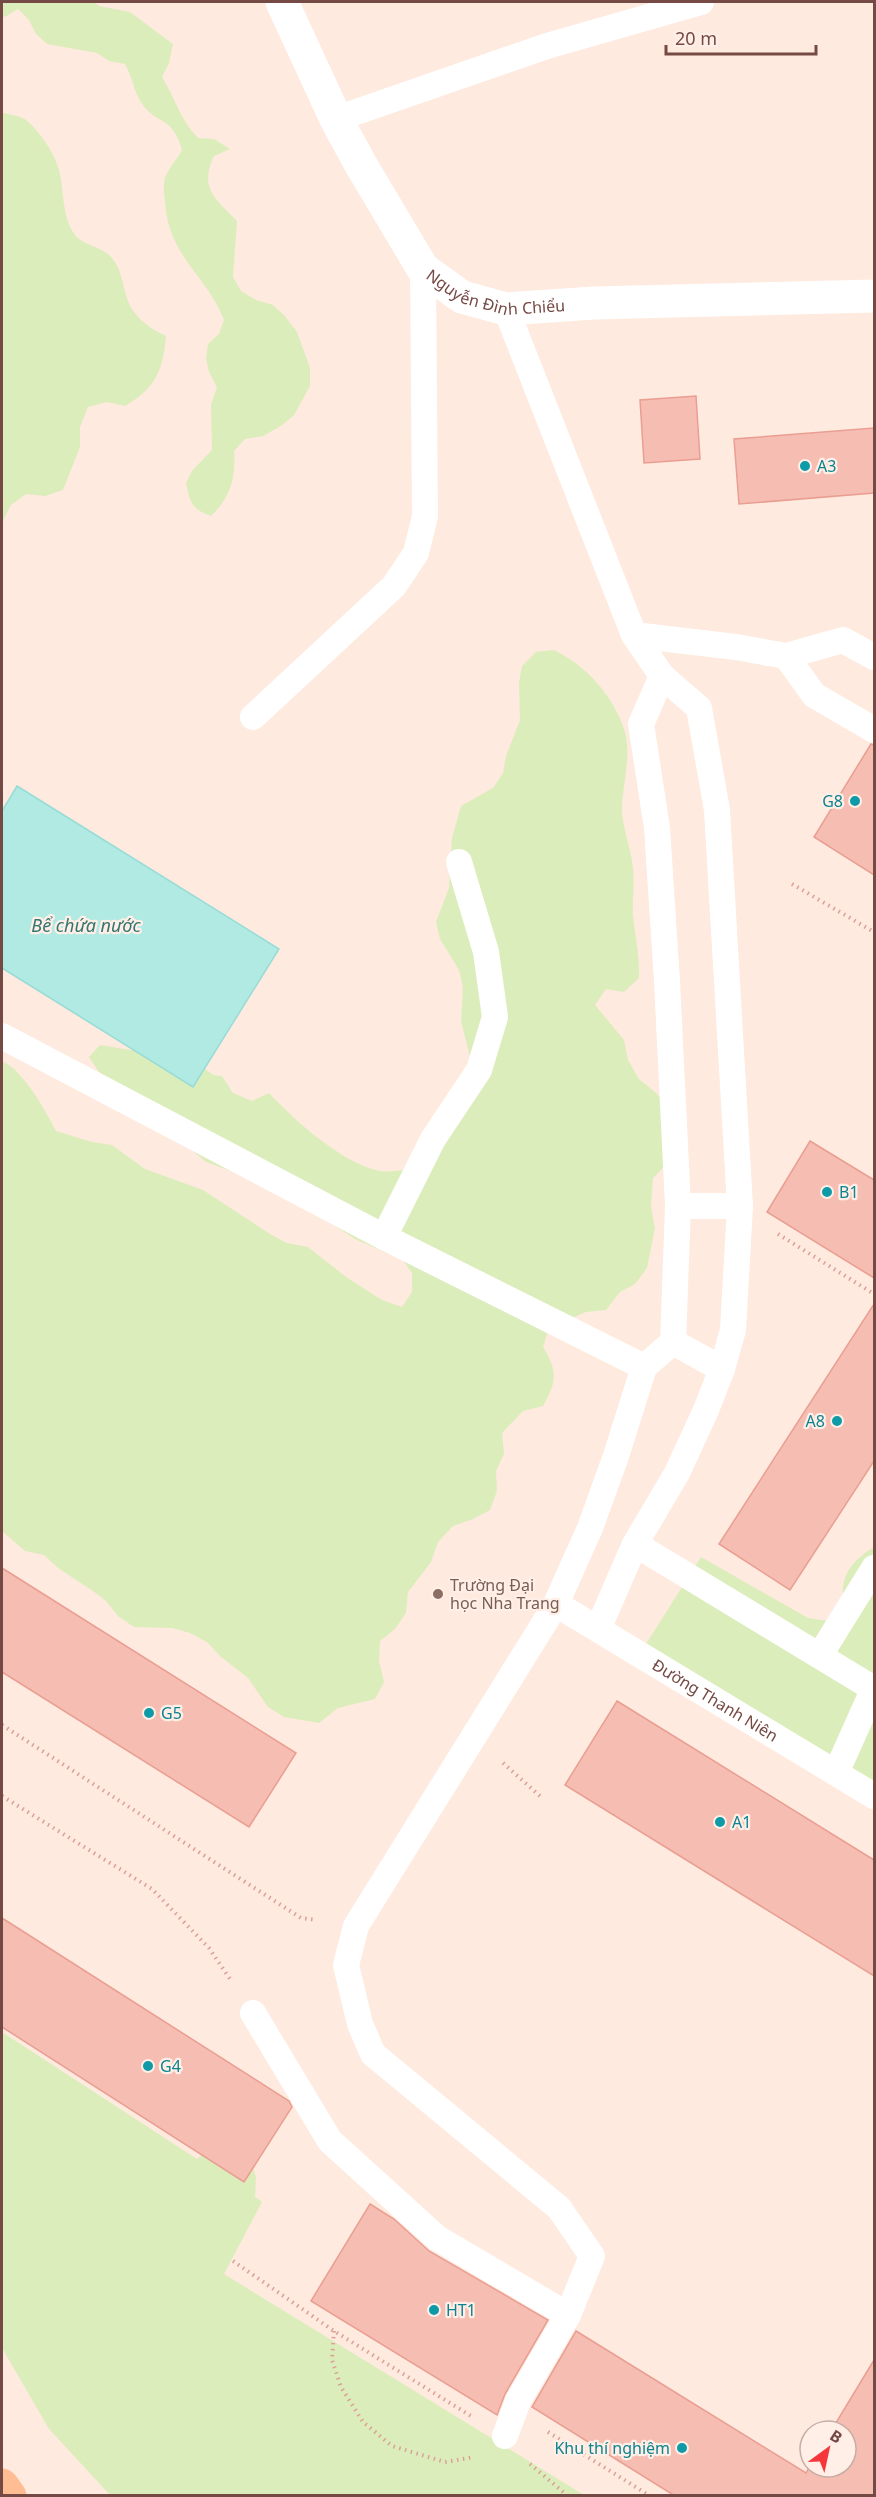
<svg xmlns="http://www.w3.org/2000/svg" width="876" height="2497" font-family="'Noto Sans',sans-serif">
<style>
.green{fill:#dcedbc}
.water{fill:#b1e9e3;stroke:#97dcd6;stroke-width:1.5}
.building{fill:#f6bdb3;stroke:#ea9e92;stroke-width:1.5}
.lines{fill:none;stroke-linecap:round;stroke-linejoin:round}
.path{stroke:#dba097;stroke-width:4;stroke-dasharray:1.5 4.5;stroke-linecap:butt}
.service{stroke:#fff;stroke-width:26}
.tertiary{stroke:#fff;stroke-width:33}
.primary{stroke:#ffbd94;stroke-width:33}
.culture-dot{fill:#0f9aa8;stroke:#ffefe6;stroke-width:2}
.education-dot{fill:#8d6e63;stroke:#ffefe6;stroke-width:2}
.labels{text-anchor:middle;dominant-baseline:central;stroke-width:4.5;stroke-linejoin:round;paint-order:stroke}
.street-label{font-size:16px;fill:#764a44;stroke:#ffefe6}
.culture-label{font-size:16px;fill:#0d838f;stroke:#ffefe6;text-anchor:start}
.education-label{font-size:16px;fill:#785e54;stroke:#ffefe6;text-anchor:start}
.water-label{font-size:18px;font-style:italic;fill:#347671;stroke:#ffefe6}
</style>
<rect width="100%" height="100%" fill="#feeade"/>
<!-- green -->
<path class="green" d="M 2,2 L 94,2 L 99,6 L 130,12 L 173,44 L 169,63 L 162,77 C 175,98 181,121 198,138 L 214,139 L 230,149 L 214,156 C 199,189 215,198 237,221 L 233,277 L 241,291 L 256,300 L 273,305 L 285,316 L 297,332 L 310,368 L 310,386 L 294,415 L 281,426 L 263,436 L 245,439 L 234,451 C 236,477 231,497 211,516 C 192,509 190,503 186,483 L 192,471 L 212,450 L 211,405 L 217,387 L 209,372 L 206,358 L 208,344 L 219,334 L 224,320 C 207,275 168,257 165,201 C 164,194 163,185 165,178 C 168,169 177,159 182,150 C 172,115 157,125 142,104 C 134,92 132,76 125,64 L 109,61 L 97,53 L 47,44 L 36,34 L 29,20 L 18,9 L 5,17 L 2,16 Z
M 4,113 C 11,115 21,116 26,120 C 40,132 54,152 59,170 C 64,190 62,214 73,232 C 81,246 102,246 111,257 C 121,268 122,281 126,295 C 132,316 147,327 166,336 C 163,370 156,388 125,406 L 107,402 L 88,407 L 80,427 L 80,447 L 63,490 L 45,496 L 26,494 L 11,505 L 2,523 L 2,114 Z
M 554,650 C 585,665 611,693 623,726 C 633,751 623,780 622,807 C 621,823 632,851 633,869 C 635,884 632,900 633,915 C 635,937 640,956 639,978 L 624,992 L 606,989 L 595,1005 L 624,1040 L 628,1060 L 639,1079 L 656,1093 L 669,1108 L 667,1164 L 653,1178 L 651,1207 L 655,1228 L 647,1268 L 635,1284 L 620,1292 L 606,1310 L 586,1312 L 549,1328 L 543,1347 C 558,1372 557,1381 543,1406 L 523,1411 L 502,1433 L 504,1454 L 496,1471 L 497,1491 L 490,1510 L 473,1519 L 453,1526 L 438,1542 L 431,1562 L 408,1592 L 406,1613 L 395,1629 L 380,1641 L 379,1661 L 384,1682 L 375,1699 L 338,1708 L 319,1723 L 284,1717 L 268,1707 L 248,1678 L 220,1656 L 207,1642 L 190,1633 L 172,1628 L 134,1627 L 118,1616 L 106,1601 L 93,1591 L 58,1568 L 44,1555 L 25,1551 L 2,1531 L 2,1061 C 24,1071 45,1110 56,1131 L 92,1142 L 112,1145 L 145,1169 L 203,1190 L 270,1234 L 287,1243 L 308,1247 L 346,1277 L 382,1300 L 402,1307 L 412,1292 L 412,1273 L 403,1260 L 355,1239 L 308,1208 L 242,1175 L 206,1162 L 99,1072 L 89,1057 L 100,1045 C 123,1049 200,1059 213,1075 L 222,1076 L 233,1093 L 252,1101 L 269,1093 C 294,1120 343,1164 380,1171 C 387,1172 396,1171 403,1170 L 471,1061 L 461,1021 L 463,987 L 459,970 L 440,939 L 436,922 L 449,888 L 452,838 L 461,806 L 493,788 L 503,773 L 506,756 L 520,720 L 519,683 L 522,666 L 536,652 Z
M 874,1547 L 874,1786 L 646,1644 L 701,1557 L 808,1618 L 849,1624 C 837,1588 841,1567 874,1547 Z
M 2,2032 L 197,2159 L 202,2155 L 251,2161 L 256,2177 L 255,2197 L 262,2202 L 224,2274 L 584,2495 L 110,2495 L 49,2429 L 2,2348 Z"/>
<!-- water -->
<path class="water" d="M 17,786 L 279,949 L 193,1087 L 2,968 L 2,811 Z"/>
<!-- building -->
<path class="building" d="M 696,396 L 700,459 L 644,463 L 640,400 Z
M 874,428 L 874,493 L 739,504 L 734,439 Z
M 871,744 L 874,745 L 874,875 L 814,837 Z
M 810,1141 L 874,1180 L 874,1278 L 767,1212 Z
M 874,1304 L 874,1461 L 790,1590 L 719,1544 Z
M 2,1568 L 296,1753 L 249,1827 L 2,1672 Z
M 617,1701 L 874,1860 L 874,1976 L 565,1785 Z
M 2,1918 L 289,2101 L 292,2107 L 244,2182 L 2,2027 Z
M 370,2204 L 394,2219 L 429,2251 L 548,2320 L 505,2394 L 497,2415 L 311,2301 Z
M 576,2331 L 806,2473 L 810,2466 L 846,2467 L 846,2431 L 831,2431 L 874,2360 L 874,2496 L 675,2496 L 532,2407 Z"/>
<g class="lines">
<!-- path -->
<path class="path" d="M 792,884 L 874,932
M 778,1234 L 874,1294
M 2,1725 L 301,1918 L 316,1920
M 503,1763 L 540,1796
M 2,1796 L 152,1889 L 209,1948 L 232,1982
M 233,2261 L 334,2331 L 471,2416
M 334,2331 L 332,2360 L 341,2387 L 363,2422 L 392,2446 L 445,2462 L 474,2457
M 548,2432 L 650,2496
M 530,2464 L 568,2496"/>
<!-- service -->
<g class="service">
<path d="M 336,119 L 547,46 L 701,2"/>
<path d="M 506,309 L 634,635 L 662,676 L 699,708 L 717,810 L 740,1206 L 733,1330 L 722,1369 L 706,1410 L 677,1473 L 635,1544 L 598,1629"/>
<path d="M 634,635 L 736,647 L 786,656 L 843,640 L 874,657"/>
<path d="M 786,656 L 814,695 L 874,730"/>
<path d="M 253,717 L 394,586 L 416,553 L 425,516 L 423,269"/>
<path d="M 2,1036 L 384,1237 L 644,1367"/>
<path d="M 678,1206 L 740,1206"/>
<path d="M 384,1237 L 433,1139 L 479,1070 L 495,1017 L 486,952 L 459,862"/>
<path d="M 673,1342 L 722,1369"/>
<path d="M 635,1544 L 874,1689"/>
<path id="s1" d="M 556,1604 L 874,1796"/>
<path d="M 820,1655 L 874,1568"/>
<path d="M 836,1773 L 874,1688"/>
<path d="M 253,2013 L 330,2141 L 437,2238 L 568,2315"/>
<path d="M 505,2436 L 518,2401 L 568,2315 L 592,2256 L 559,2208 L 373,2054 L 360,2024 L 346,1965 L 356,1926 L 556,1604 L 590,1528 L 616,1456 L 644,1367 L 673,1342 L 678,1206 L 667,981 L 657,828 L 641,724 L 662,676"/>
</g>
<!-- tertiary -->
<path class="tertiary" id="s2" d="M 282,2 L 336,119 L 361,165 L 423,269 L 462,297 L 506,309 L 594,303 L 874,296"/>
<!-- primary -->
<path class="primary" d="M 2,2485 L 10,2496"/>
</g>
<!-- markers -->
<g class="culture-dot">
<circle cx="805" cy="466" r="6"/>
<circle cx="855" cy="801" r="6"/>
<circle cx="827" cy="1192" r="6"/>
<circle cx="837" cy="1421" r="6"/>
<circle cx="149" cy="1713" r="6"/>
<circle cx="720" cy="1822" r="6"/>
<circle cx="148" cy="2066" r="6"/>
<circle cx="434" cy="2310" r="6"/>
<circle cx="682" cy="2448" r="6"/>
</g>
<circle class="education-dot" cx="438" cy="1594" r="6"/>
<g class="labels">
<!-- street labels -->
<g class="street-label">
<text stroke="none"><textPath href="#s2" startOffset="382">Nguyễn Đình Chiểu</textPath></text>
<text stroke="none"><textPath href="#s1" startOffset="186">Đường Thanh Niên</textPath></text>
</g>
<!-- culture labels -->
<g class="culture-label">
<text x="817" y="466">A3</text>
<text x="843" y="801" text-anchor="end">G8</text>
<text x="839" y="1192">B1</text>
<text x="825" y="1421" text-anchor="end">A8</text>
<text x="161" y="1713">G5</text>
<text x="732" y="1822">A1</text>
<text x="160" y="2066">G4</text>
<text x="446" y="2310">HT1</text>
<text x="670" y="2448" text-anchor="end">Khu thí nghiệm</text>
</g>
<!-- education labels -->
<g class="education-label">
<text x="450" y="1585">Trường Đại<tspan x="450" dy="18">học Nha Trang</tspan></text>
</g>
<!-- water labels -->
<g class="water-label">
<text x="86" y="925">Bể chứa nước</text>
</g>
</g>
<!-- border -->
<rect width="876" height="2497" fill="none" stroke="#764a44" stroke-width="6"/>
<!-- north arrow -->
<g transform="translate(828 2449) rotate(33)"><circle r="28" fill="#ffefe6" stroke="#c8ada5" stroke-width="1.5"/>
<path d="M0-4.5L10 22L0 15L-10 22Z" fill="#f5373b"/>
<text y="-9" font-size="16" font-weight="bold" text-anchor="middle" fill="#764a44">B</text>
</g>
<!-- scale -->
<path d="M666 45v9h150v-9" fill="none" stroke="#764a44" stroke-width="3"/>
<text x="675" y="45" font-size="18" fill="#764a44" stroke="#ffefe6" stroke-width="4.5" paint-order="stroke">20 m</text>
</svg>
